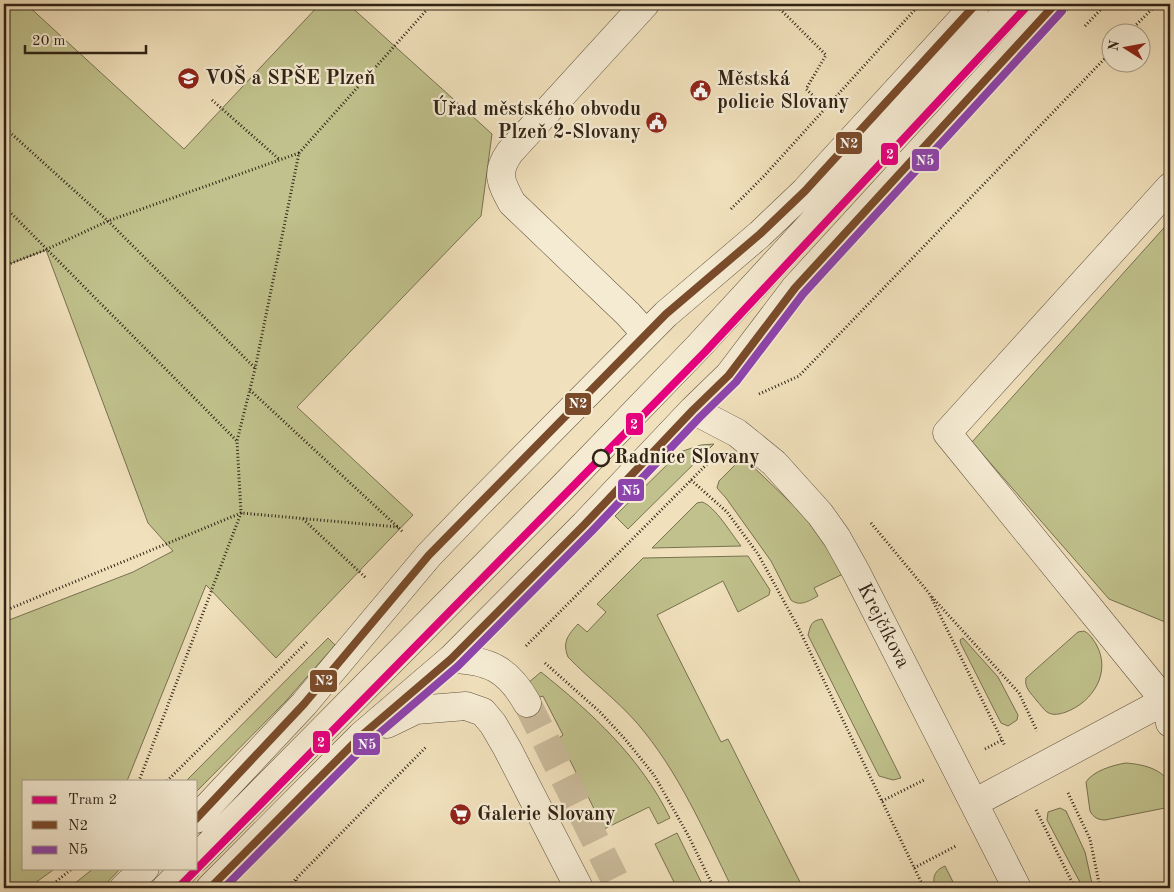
<svg xmlns="http://www.w3.org/2000/svg" width="1174" height="892" font-family="'Old Standard TT',serif">
<style>
.green{fill:#c0c18c;stroke:#787251}
.lines{fill:none;stroke-linecap:round;stroke-linejoin:round}
.minor-tunnel{stroke:#caba9a;stroke-width:28;stroke-dasharray:28 14;stroke-linecap:butt}
.minor-casing{stroke:#60523f;stroke-width:29}
.path{stroke:#302316;stroke-width:3;stroke-dasharray:1 2.5;stroke-linecap:butt}
.minor{stroke:#f5ebd3;stroke-width:28}
.bus-1-casing{stroke:#f5ebd3;stroke-width:11}
.bus-2-casing{stroke:#f5ebd3;stroke-width:11}
.bus-1{stroke:#7a4b2a;stroke-width:8}
.bus-2{stroke:#8e44ad;stroke-width:8}
.tram-1-casing{stroke:#f5ebd3;stroke-width:11}
.tram-1{stroke:#e5007d;stroke-width:8}
.stop-dot{fill:#f5ebd3;stroke:#302316;stroke-width:2.5}
.labels{text-anchor:middle;dominant-baseline:central;stroke-width:4.5;stroke-linejoin:round;paint-order:stroke}
.poi-label{font-size:20px;font-weight:bold;fill:#302316;stroke:#f5ebd3;text-anchor:start}
.stop-label{font-size:20px;font-weight:bold;fill:#302316;stroke:#f5ebd3;text-anchor:start}
.street-label{font-size:20px;fill:#302316;stroke:#f5ebd3}
.line-badge{stroke:#f5ebd3;stroke-width:2}
.badge-label{font-size:14px;text-anchor:middle;font-weight:bold;fill:#fff}
</style>
<rect width="100%" height="100%" fill="#f0e0bb"/>
<filter id="stains"><feTurbulence type="fractalNoise" baseFrequency=".004" numOctaves="4"/><feColorMatrix values="0 0 0 0 .2 0 0 0 0 .09 0 0 0 0 .02 0 0 0 .5 -.17"/></filter>
<radialGradient id="worn" r=".72"><stop offset=".6" stop-color="#630" stop-opacity="0"/><stop offset="1" stop-color="#630" stop-opacity=".3"/></radialGradient>
<!-- green -->
<path class="green" d="M 4,4 L 26,4 L 184,149 L 320,4 L 348,4 L 492,134 L 481,216 L 297,407 L 413,515 L 276,658 L 206,585 L 127,781 L 24,781 L 24,868 L 56,868 L 28,888 L 4,888 L 4,622 L 133,572 L 173,551 L 148,523 L 46,250 L 4,266 Z
M 1170,221 L 1170,624 L 1109,599 L 972,442 Z
M 714,444 L 628,529 L 615,516 L 680,452 L 701,445 Z
M 743,457 L 813,524 L 843,574 L 814,588 L 818,596 C 809,601 800,607 791,600 L 771,561 L 726,498 L 717,488 L 719,481 Z
M 702,502 C 715,506 732,535 741,546 L 652,548 L 697,503 Z
M 748,556 L 770,590 L 769,595 L 738,612 L 723,581 L 657,615 L 721,742 L 728,739 L 803,888 L 732,888 C 704,831 679,772 637,723 C 616,699 590,680 568,657 C 562,642 568,635 578,624 L 587,632 L 606,612 L 597,604 L 643,558 Z
M 822,619 L 901,778 L 893,780 L 879,776 L 808,635 C 811,624 811,621 822,619 Z
M 1084,631 C 1090,634 1092,638 1096,644 C 1112,672 1093,702 1066,712 C 1060,714 1053,716 1047,712 C 1043,709 1040,704 1037,701 C 1031,693 1024,688 1026,678 L 1078,632 Z
M 328,638 L 335,645 L 285,702 L 196,792 L 196,781 L 186,781 Z
M 963,638 L 998,677 L 1018,715 L 1017,720 L 1008,726 L 1001,723 L 961,644 L 960,640 Z
M 541,672 C 592,713 641,758 670,818 L 658,824 L 649,807 L 604,829 L 559,738 L 563,735 L 543,696 L 537,698 L 528,683 Z
M 1126,763 C 1140,764 1162,768 1169,783 C 1172,789 1170,800 1170,807 L 1105,820 C 1098,820 1093,817 1090,811 L 1086,782 C 1093,771 1113,765 1126,763 Z
M 1060,808 L 1066,811 L 1085,852 L 1093,888 L 1083,888 L 1047,820 L 1048,812 Z
M 677,833 L 704,888 L 677,888 L 655,844 Z
M 945,866 L 956,888 L 936,888 C 931,878 935,870 945,866 Z
M 94,868 L 121,868 L 102,888 L 69,888 Z"/>
<g class="lines">
<!-- minor-tunnel -->
<path class="minor-tunnel" d="M 527,703 L 619,888"/>
<defs>
<path id="minor" d="M 645,4 L 510,152 C 495,173 501,183 512,203 L 628,314 L 646,334
M 1170,187 L 947,433 L 1165,701 L 1170,723
M 693,410 L 737,433 L 774,463 L 820,514 L 837,538 L 856,572 L 1017,888
M 451,659 C 489,660 508,669 527,703
M 387,724 L 416,710 L 466,706 L 483,712 L 493,724 L 507,748 L 579,888
M 974,803 L 1170,698
M 196,819 L 304,704 L 429,555 L 478,504 L 666,314 L 760,234 L 805,191 L 976,4
M 196,858 L 565,485 L 698,347 L 1014,4
M 124,888 L 145,868
M 166,888 L 186,868
M 210,888 L 361,736 L 451,659 L 585,524 L 693,410 L 729,375 L 795,288 L 1055,4"/>
</defs>
<!-- minor casing -->
<use href="#minor" class="minor-casing"/>
<!-- path -->
<path class="path" d="M 775,4 L 826,55 L 806,89 L 826,108
M 1085,26 L 1106,4
M 1129,32 L 1157,4
M 212,100 L 280,160
M 4,127 L 108,221 L 255,368
M 299,153 L 432,4
M 4,206 L 237,441
M 731,209 L 764,176 L 920,4
M 4,266 L 45,250 L 108,221 L 299,153 L 255,369 L 237,441 L 241,513 L 139,781
M 250,390 L 403,532
M 759,394 L 799,376 L 1112,51
M 691,480 L 727,512 L 758,554 L 798,627 L 924,888
M 303,519 L 366,578
M 871,523 L 929,593 L 1005,746
M 932,597 L 1019,693 L 1037,731
M 4,611 L 241,513 L 398,527
M 526,646 L 712,459
M 545,663 L 600,712 L 625,739 L 654,775 L 688,835 L 714,888
M 985,749 L 1002,740
M 167,781 L 307,642
M 1068,793 L 1090,839 L 1100,888
M 882,801 L 924,780
M 1036,810 L 1075,888
M 914,868 L 956,846
M 296,880 L 298,888
M 48,888 L 73,868
M 287,888 L 427,746"/>
<!-- minor -->
<use href="#minor" class="minor"/>
<defs>
<path id="bus-1" d="M 196,819 L 304,704 L 429,555 L 666,314 L 760,234 L 805,191 L 976,4
M 210,888 L 361,736 L 451,659 L 585,524 L 693,410 L 729,375 L 795,288 L 1055,4"/>
<path id="bus-2" d="M 224,888 L 368,743 L 458,666 L 592,531 L 700,417 L 736,382 L 803,294 L 1062,11"/>
</defs>
<!-- bus-1 casing -->
<use href="#bus-1" class="bus-1-casing"/>
<!-- bus-2 casing -->
<use href="#bus-2" class="bus-2-casing"/>
<!-- bus-1 -->
<use href="#bus-1" class="bus-1"/>
<!-- bus-2 -->
<use href="#bus-2" class="bus-2"/>
<defs>
<path id="tram-1" d="M 178,888 L 705,352 L 1029,4"/>
</defs>
<!-- tram-1 casing -->
<use href="#tram-1" class="tram-1-casing"/>
<!-- tram-1 -->
<use href="#tram-1" class="tram-1"/>
</g>
<!-- icons -->
<defs>
<symbol id="school-disc" viewBox="-11 -11 22 22"><circle r="9.5" fill="#8f2418" stroke="#f5ebd3"/><path d="M0-5L7-2L0 1L-7-2ZM-4 1L0 2.5L4 1V4Q0 6-4 4Z" fill="#fff"/></symbol>
<symbol id="civic-disc" viewBox="-11 -11 22 22"><circle r="9.5" fill="#8f2418" stroke="#f5ebd3"/><path d="M-.6-6.5H3V-4.5H.6V-3L4-1V1h2V6H-6V1h2V-1L-.6-3ZM-1.2 2.5V6h2.4V2.5Z" fill="#fff"/></symbol>
<symbol id="supermarket-disc" viewBox="-11 -11 22 22"><circle r="9.5" fill="#8f2418" stroke="#f5ebd3"/><path d="M-6-5.5h2.5l.6 2H6L4.5 2H-2.5L-4.4-4H-6ZM-1.5 3.2a1.3 1.3 0 1 0 .1 0ZM3 3.2a1.3 1.3 0 1 0 .1 0Z" fill="#fff"/></symbol>
</defs>
<g fill-rule="evenodd">
<use href="#school-disc" x="176" y="66" width="25" height="25"/>
<use href="#civic-disc" x="688" y="78" width="25" height="25"/>
<use href="#civic-disc" x="644" y="110" width="25" height="25"/>
<use href="#supermarket-disc" x="448" y="802" width="25" height="25"/>
</g>
<!-- markers -->
<circle class="stop-dot" cx="601" cy="458" r="8"/>
<g class="labels">
<!-- poi labels -->
<g class="poi-label">
<text x="205" y="79">VOŠ a SPŠE Plzeň</text>
<text x="717" y="80">Městská<tspan x="717" dy="23">policie Slovany</tspan></text>
<text x="641" y="110" text-anchor="end">Úřad městského obvodu<tspan x="641" dy="23">Plzeň 2-Slovany</tspan></text>
<text x="477" y="815">Galerie Slovany</text>
</g>
<!-- stop labels -->
<g class="stop-label">
<text x="614" y="458">Radnice Slovany</text>
</g>
<!-- street labels -->
<g class="street-label">
<text transform="translate(883 626) rotate(63)">Krejčíkova</text>
</g>
</g>
<g class="line-badge">
<rect x="835" y="131" width="28" height="24" rx="5" fill="#7a4b2a"/>
<rect x="880" y="142" width="19" height="24" rx="5" fill="#e5007d"/>
<rect x="911" y="148" width="29" height="24" rx="5" fill="#8e44ad"/>
<rect x="564" y="392" width="28" height="24" rx="5" fill="#7a4b2a"/>
<rect x="625" y="412" width="19" height="24" rx="5" fill="#e5007d"/>
<rect x="617" y="478" width="28" height="24" rx="5" fill="#8e44ad"/>
<rect x="309" y="669" width="29" height="24" rx="5" fill="#7a4b2a"/>
<rect x="312" y="730" width="19" height="24" rx="5" fill="#e5007d"/>
<rect x="352" y="732" width="29" height="24" rx="5" fill="#8e44ad"/>
</g>
<g class="badge-label">
<text x="849" y="148">N2</text>
<text x="890" y="159">2</text>
<text x="925" y="165">N5</text>
<text x="578" y="408">N2</text>
<text x="634" y="429">2</text>
<text x="631" y="495">N5</text>
<text x="324" y="685">N2</text>
<text x="321" y="747">2</text>
<text x="367" y="749">N5</text>
</g>
<!-- margin -->
<rect width="1174" height="892" fill="none" stroke="#f0e0bb" stroke-width="20"/>
<rect x="5" y="5" width="1164" height="882" fill="none" stroke="#302316" stroke-width="2.5"/>
<rect x="10" y="10" width="1154" height="872" fill="none" stroke="#302316"/>
<!-- legend -->
<rect x="22" y="780" width="175" height="90" fill="#f5ebd3" stroke="#a69b87"/>
<rect x="32" y="796" width="25" height="8" fill="#e5007d" stroke="#a69b87"/>
<text x="68" y="804" font-size="15" fill="#302316">Tram 2</text>
<rect x="32" y="821" width="25" height="8" fill="#7a4b2a" stroke="#a69b87"/>
<text x="68" y="830" font-size="15" fill="#302316">N2</text>
<rect x="32" y="846" width="25" height="8" fill="#8e44ad" stroke="#a69b87"/>
<text x="68" y="854" font-size="15" fill="#302316">N5</text>
<!-- north arrow -->
<g transform="translate(1126 48) rotate(281)"><circle r="24" fill="#f5ebd3" stroke="#a69b87"/>
<path d="M0-4L9 19L0 12L-9 19Z" fill="#8f2418"/>
<text y="-8" font-size="14" font-weight="bold" text-anchor="middle" fill="#302316">N</text>
</g>
<!-- scale -->
<path d="M25 45v8h121v-8" fill="none" stroke="#302316" stroke-width="2.5"/>
<text x="32" y="45" font-size="15" fill="#302316" stroke="#f5ebd3" stroke-width="4" paint-order="stroke">20 m</text>
<rect width="100%" height="100%" filter="url(#stains)"/>
<rect width="100%" height="100%" fill="url(#worn)"/>
</svg>
